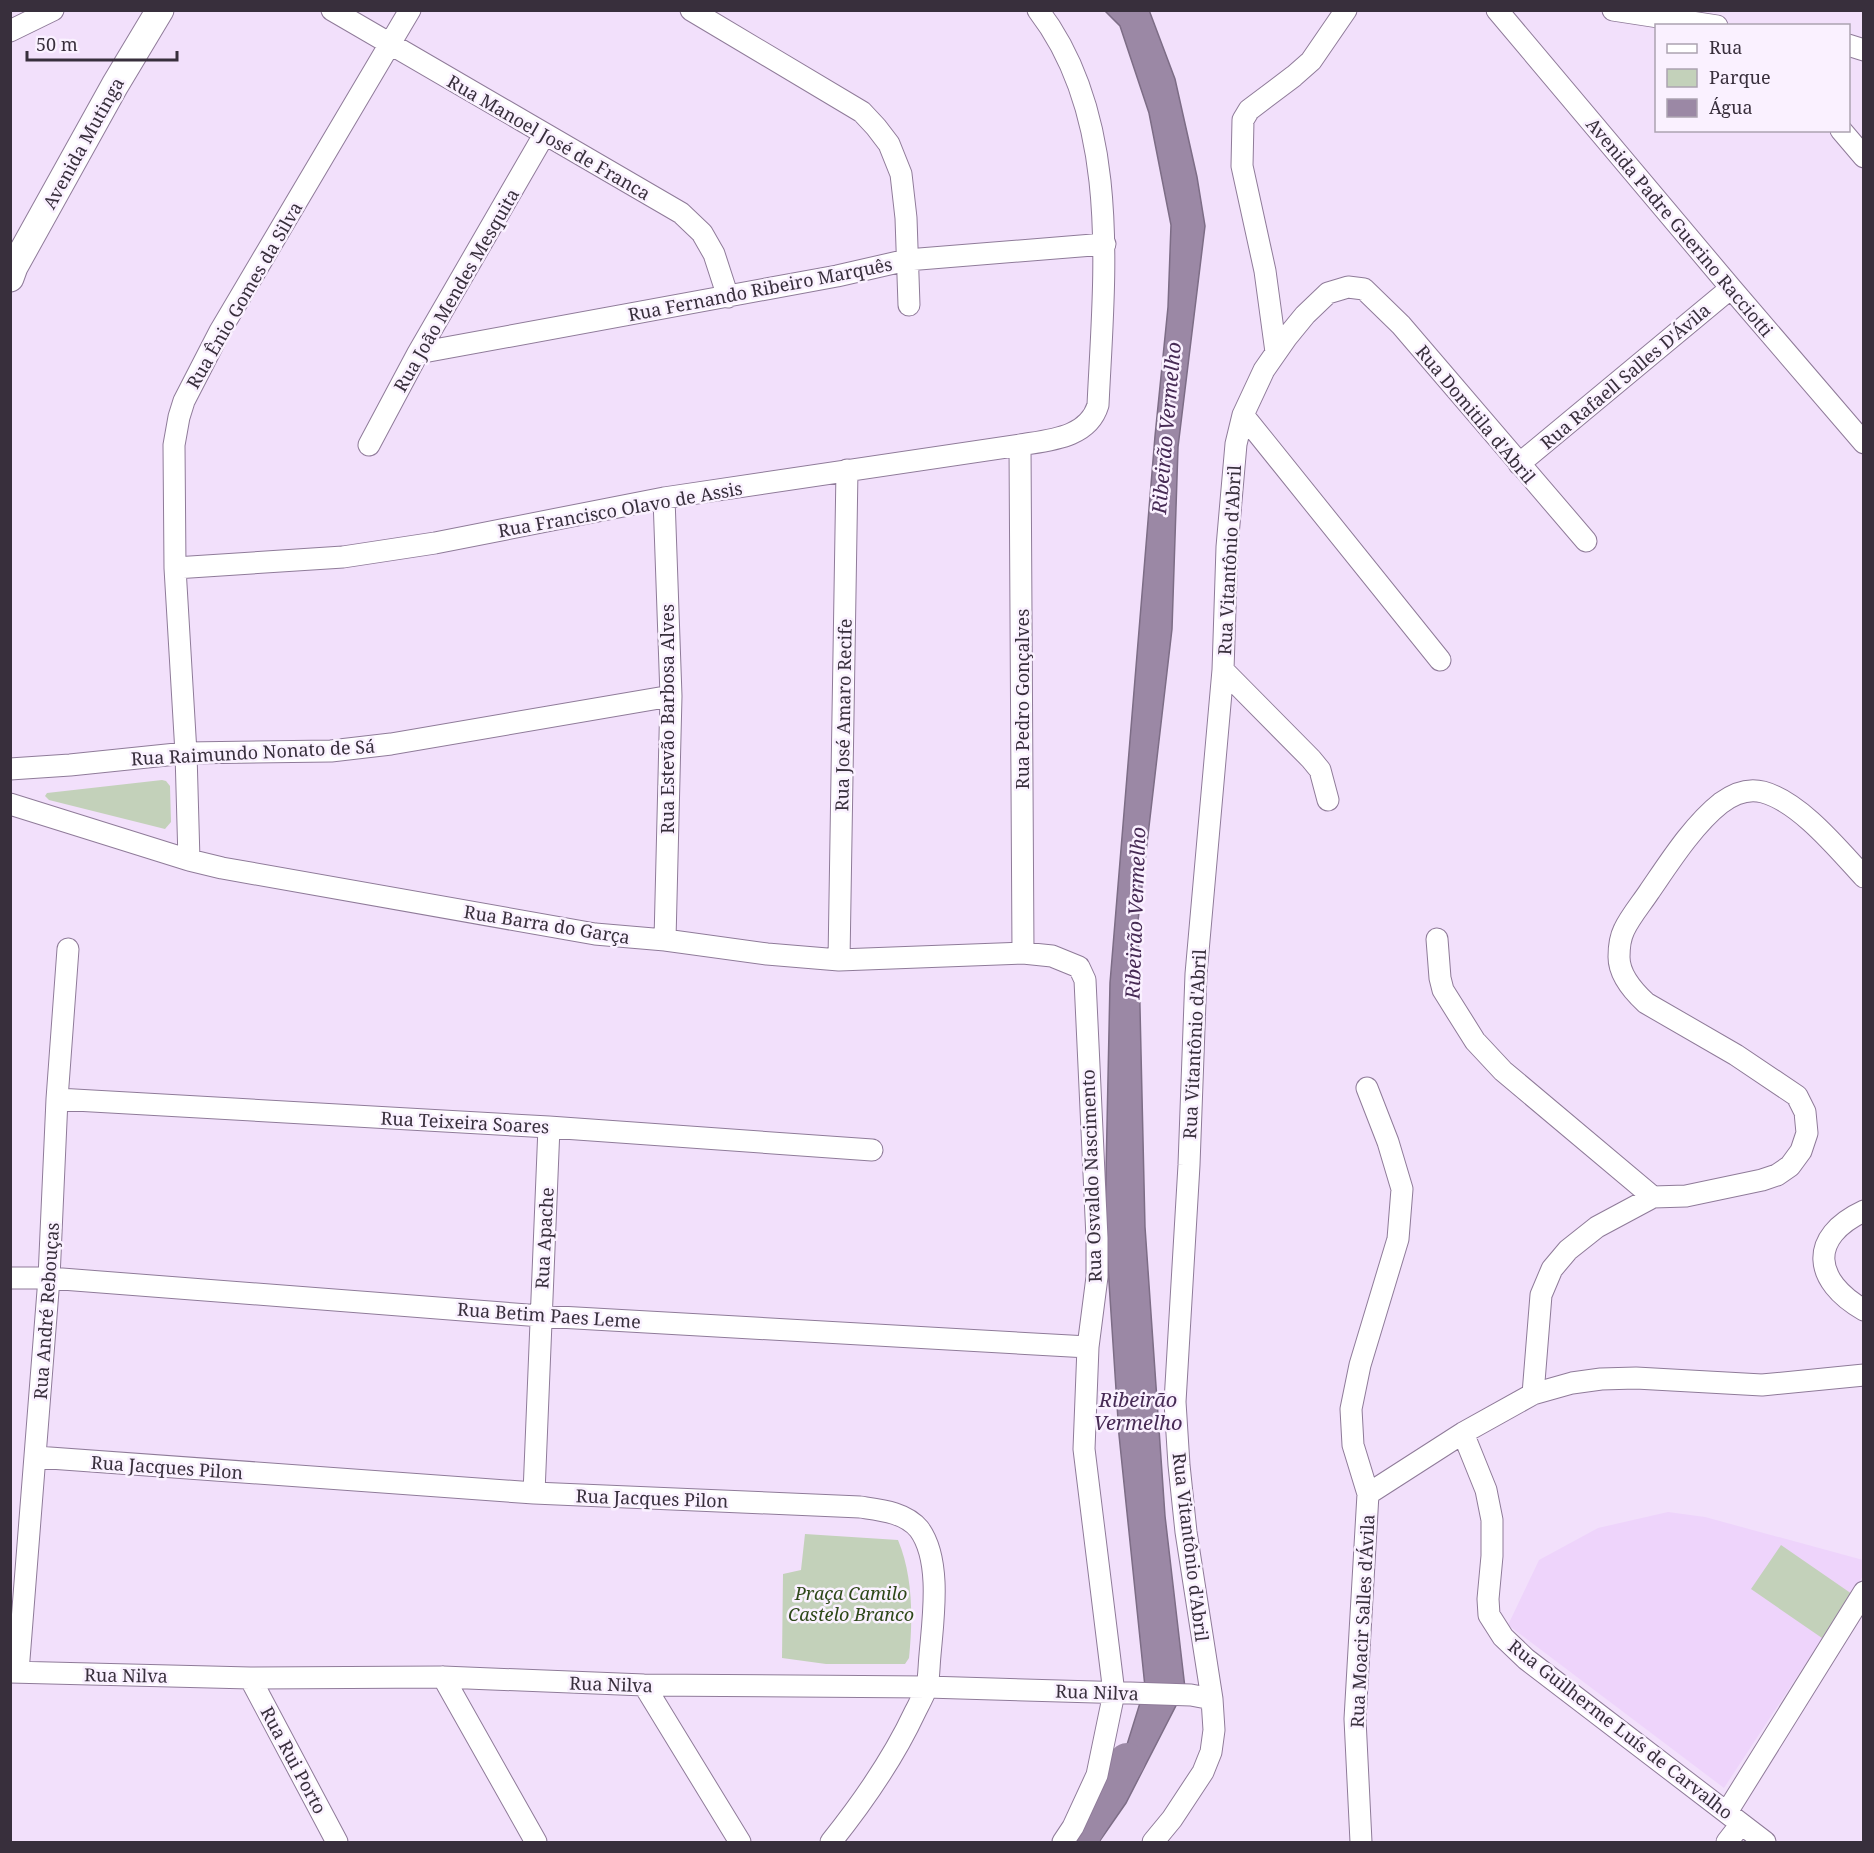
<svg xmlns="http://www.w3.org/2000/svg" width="1874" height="1853" font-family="'Noto Serif',serif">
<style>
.built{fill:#eed4fb}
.green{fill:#c3d1ba}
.water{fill:#9b88a5;stroke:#7d6d86;stroke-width:1.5}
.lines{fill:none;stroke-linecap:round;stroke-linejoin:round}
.river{stroke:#9b88a5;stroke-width:36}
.minor-casing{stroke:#8f7b99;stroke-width:23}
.major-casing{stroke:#8f7b99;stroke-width:29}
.minor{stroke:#fff;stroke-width:21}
.major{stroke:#fff;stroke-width:27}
.labels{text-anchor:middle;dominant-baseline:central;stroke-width:5;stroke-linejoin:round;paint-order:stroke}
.street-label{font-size:18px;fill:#382f3c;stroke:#faf1ff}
.park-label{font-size:18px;font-style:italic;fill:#2d4718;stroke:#faf1ff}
.water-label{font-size:20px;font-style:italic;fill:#462a54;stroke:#faf1ff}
</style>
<rect width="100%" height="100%" fill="#f2e0fb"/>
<!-- built -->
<path class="built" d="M 1668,1512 L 1705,1517 L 1863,1560 L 1863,1576 L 1724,1788 L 1508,1625 L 1539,1560 L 1598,1528 Z"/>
<!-- green -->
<path class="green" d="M 162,780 L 166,781 L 170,786 L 171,822 L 165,829 L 49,800 L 45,796 L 47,793 Z
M 805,1534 L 898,1540 C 913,1576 913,1619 909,1658 L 905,1664 L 826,1664 L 782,1658 L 783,1574 L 801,1570 Z
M 1781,1545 L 1852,1594 L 1822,1638 L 1751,1589 Z"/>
<!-- water -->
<path class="water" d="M 1149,10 L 1175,79 L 1197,177 L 1205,226 L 1178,447 L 1172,629 L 1138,921 L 1145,1227 L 1165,1516 L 1185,1688 L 1126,1803 L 1099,1842 L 1083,1842 L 1120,1767 L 1145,1687 L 1119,1435 L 1105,1221 L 1110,983 L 1155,436 L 1168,307 L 1171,225 L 1149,113 L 1120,26 L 1105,11 Z"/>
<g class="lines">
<!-- river -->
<path class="river" d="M 1078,1842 L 1127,1761"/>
<defs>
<path id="minor" d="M 332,10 L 681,213 L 702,233 L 714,254 L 728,297
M 691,10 L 862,112 L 876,127 L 889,144 L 901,174 L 906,218 L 909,305
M 1497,10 L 1731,288 L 1864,443
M 1613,10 L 1717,26
M 10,31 L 53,10
M 1848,45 L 1864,50
M 1841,130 L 1864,157
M 1276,352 L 1265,271 L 1242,166 L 1243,120 L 1249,110 L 1294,76 L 1311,61 L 1346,10
M 418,353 L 837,276 L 907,260 L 1105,244
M 1243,415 L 1440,660
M 369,445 L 418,353 L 544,135
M 1020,445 L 1023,953
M 1519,464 L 1731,288
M 664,498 L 671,696 L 665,940
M 175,568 L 343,557 L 435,543 L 664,498 L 1020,445 C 1050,440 1088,438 1098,405 C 1104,277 1122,119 1038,10
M 1223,670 L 1311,759 L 1320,770 L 1328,800
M 10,769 L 70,765 L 186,753 L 331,751 L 391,744 L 671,696
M 10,804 L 189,860 L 222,868 L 595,934 L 665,940 L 767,954 L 839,960 L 1023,953 L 1052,956 L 1079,967 L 1085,980 L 1097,1238 L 1097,1277 L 1088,1347 L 1084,1449 L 1114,1693 L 1097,1775 L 1073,1827 L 1063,1842
M 189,860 L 186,753 L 175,568 L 174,445 L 179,417 L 184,401 L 220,331 L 410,10
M 1437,939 L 1440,978 L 1443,990 L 1475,1041 L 1503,1071 L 1653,1197
M 839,960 L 847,470
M 57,1099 L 549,1127 L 872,1150
M 1864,1211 C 1808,1237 1813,1281 1864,1310
M 10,1278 L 49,1278 L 541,1316 L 1088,1347
M 1533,1394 L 1541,1295 L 1552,1269 L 1568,1250 L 1597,1227 L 1653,1197 L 1686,1196 L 1762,1180 L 1777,1175 L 1790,1166 L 1801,1151 L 1807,1133 L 1805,1112 L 1797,1096 L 1736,1055 L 1646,1003 C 1633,991 1619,975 1619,957 C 1619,948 1620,938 1624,930 C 1630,917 1641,904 1649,892 C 1669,863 1693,825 1721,803 C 1733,794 1748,788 1763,792 C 1800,802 1838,849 1864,877
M 1463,1433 L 1486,1490 L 1492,1520 L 1492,1556 L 1488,1599 L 1489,1615 L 1503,1637 L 1526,1659 L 1765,1842
M 36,1457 L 534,1493 L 860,1507 C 880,1510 905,1512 919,1529 C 942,1560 933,1619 930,1655 C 929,1665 929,1677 927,1687 C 924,1695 919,1704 915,1712 C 893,1759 863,1802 831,1842
M 534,1493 L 549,1127
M 1368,1494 L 1463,1433 L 1533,1394 L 1572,1383 L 1601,1379 L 1636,1378 L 1762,1385 L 1864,1375
M 10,1672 L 250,1678 L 443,1677 L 644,1685 L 927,1687 L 1130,1693 L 1191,1695 L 1212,1699
M 18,1672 L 49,1278 L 57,1099 L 68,949
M 443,1677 L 536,1842
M 250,1678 L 337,1842
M 644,1685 L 740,1842
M 1727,1812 L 1864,1592
M 1153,1842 L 1172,1819 L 1203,1772 L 1211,1752 L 1214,1730 L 1212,1699 L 1186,1532 L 1179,1465 L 1175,1402 L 1189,1165 L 1196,974 L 1223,670 L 1227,547 L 1236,444 L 1243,415 L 1264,370 L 1287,337 L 1305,315 L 1328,293 L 1348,287 L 1364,289 L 1401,325 L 1586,541
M 1361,1842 L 1355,1719 L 1368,1494 L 1353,1445 L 1351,1409 L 1360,1365 L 1398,1239 L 1402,1189 L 1388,1142 L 1367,1088
M 1727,1842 L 1741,1824"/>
<path id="major" d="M 10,278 L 14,267 L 115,85 L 160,10"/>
</defs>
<!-- minor casing -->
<use href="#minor" class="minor-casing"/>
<!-- major casing -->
<use href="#major" class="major-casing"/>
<!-- minor -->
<use href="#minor" class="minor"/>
<!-- major -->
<use href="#major" class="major"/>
</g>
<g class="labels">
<!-- street labels -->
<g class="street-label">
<text transform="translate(549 137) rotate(30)">Rua Manoel José de Franca</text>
<text transform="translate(83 143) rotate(-61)">Avenida Mutinga</text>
<text transform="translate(1680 227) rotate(50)">Avenida Padre Guerino Racciotti</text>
<text transform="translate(760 289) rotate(-11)">Rua Fernando Ribeiro Marquês</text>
<text transform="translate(456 290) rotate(-60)">Rua João Mendes Mesquita</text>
<text transform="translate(244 295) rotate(-60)">Rua Ênio Gomes da Silva</text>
<text transform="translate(1625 376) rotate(-40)">Rua Rafaell Salles D'Ávila</text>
<text transform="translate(1476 414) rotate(50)">Rua Domitila d'Abril</text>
<text transform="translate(620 509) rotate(-10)">Rua Francisco Olavo de Assis</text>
<text transform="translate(1229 560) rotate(-87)">Rua Vitantônio d'Abril</text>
<text transform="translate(1022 699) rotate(-90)">Rua Pedro Gonçalves</text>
<text transform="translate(843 715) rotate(-89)">Rua José Amaro Recife</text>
<text transform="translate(667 719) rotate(-90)">Rua Estevão Barbosa Alves</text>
<text transform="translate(253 752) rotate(-3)">Rua Raimundo Nonato de Sá</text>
<text transform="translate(547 924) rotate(9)">Rua Barra do Garça</text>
<text transform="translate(1194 1044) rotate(-87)">Rua Vitantônio d'Abril</text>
<text transform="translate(465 1122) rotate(3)">Rua Teixeira Soares</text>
<text transform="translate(1091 1176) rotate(-92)">Rua Osvaldo Nascimento</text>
<text transform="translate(544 1238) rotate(-87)">Rua Apache</text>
<text transform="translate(46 1311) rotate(-86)">Rua André Rebouças</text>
<text transform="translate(549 1315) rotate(4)">Rua Betim Paes Leme</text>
<text transform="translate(167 1467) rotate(4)">Rua Jacques Pilon</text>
<text transform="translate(652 1498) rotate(2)">Rua Jacques Pilon</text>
<text transform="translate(1191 1547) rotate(83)">Rua Vitantônio d'Abril</text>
<text transform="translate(1362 1621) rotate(-87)">Rua Moacir Salles d'Ávila</text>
<text transform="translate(126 1675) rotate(1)">Rua Nilva</text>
<text transform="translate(611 1684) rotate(2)">Rua Nilva</text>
<text transform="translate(1097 1692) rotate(2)">Rua Nilva</text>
<text transform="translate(1621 1729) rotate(38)">Rua Guilherme Luís de Carvalho</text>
<text transform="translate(294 1760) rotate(62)">Rua Rui Porto</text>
</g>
<!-- park labels -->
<g class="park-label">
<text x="851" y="1593">Praça Camilo<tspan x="851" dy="21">Castelo Branco</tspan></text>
</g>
<!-- water labels -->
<g class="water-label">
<text transform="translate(1166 428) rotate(-85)">Ribeirão Vermelho</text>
<text transform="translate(1135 913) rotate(-88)">Ribeirão Vermelho</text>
<text x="1138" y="1399">Ribeirão<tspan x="1138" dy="23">Vermelho</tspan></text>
</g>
</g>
<!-- border -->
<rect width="1874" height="1853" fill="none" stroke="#382f3c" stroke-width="24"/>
<!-- legend -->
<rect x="1655" y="24" width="195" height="108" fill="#faf1ff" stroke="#aca3b1" stroke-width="1.5"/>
<rect x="1667" y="44" width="30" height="9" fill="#ffffff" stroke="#aca3b1" stroke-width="1.5"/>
<text x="1709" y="54" font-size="18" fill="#382f3c">Rua</text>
<rect x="1667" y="69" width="30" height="18" fill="#c3d1ba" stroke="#aca3b1" stroke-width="1.5"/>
<text x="1709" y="84" font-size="18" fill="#382f3c">Parque</text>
<rect x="1667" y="99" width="30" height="18" fill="#9b88a5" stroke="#aca3b1" stroke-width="1.5"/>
<text x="1709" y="114" font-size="18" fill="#382f3c">Água</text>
<!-- scale -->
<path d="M27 51v9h150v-9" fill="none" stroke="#382f3c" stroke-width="3"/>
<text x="36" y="51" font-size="18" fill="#382f3c" stroke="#faf1ff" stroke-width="4.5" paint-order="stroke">50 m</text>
</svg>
